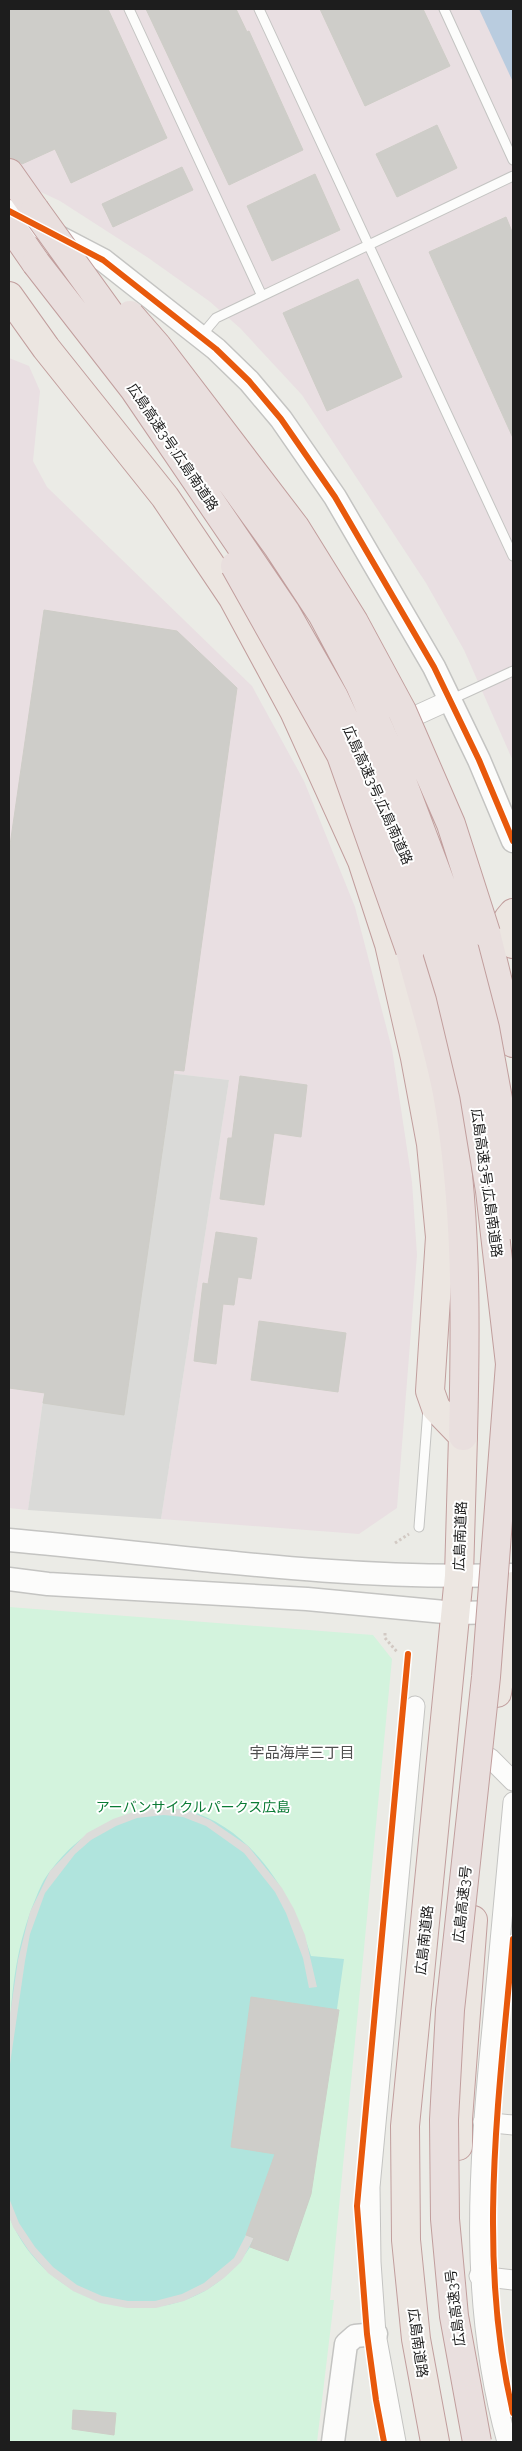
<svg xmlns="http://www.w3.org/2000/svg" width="522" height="2451" font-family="Raleway,'Noto Sans JP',sans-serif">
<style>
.industrial{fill:#e9dfe2}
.park{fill:#d3f3dd}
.pitch{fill:#b0e4dd}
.parking{fill:#dadad8}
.water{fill:#b9ccdf}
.pier{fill:#dcdcda}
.building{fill:#cecdc9;stroke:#cecdc7}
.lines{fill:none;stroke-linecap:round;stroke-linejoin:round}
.service-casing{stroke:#c4c4c2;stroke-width:11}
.minor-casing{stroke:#c4c4c2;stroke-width:21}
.tertiary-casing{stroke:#c4c4c2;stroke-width:25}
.trunk-casing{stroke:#c19e9d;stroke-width:30}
.motorway-casing{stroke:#c19e9d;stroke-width:30}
.path{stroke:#d2c9c3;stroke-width:3;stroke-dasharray:2.5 2.5;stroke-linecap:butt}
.service{stroke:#fcfcfb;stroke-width:9}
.minor{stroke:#fcfcfb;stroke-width:19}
.tertiary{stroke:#fcfcfb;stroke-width:22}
.trunk{stroke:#ece6e1;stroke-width:28}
.motorway{stroke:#e9dfde;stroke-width:28}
.motorway-bridge-casing{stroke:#c19e9d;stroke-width:30;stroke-linecap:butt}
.motorway-bridge{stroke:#e9dfde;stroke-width:28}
.cycleway-casing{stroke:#fff;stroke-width:9}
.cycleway{stroke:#e8590c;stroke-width:6}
.labels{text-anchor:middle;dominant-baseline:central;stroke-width:4;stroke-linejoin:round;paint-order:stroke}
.street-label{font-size:14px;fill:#1d1d1d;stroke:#fff}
.park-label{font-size:14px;fill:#0b7b35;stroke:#fff}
.neighbourhood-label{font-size:15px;fill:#505050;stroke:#fff}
</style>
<rect width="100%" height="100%" fill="#ebebe6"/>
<!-- industrial -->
<path class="industrial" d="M 9,9 L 481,9 L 513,78 L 513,761 L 464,650 L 426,583 L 302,395 L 240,328 L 209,301 L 147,257 L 60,201 L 9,177 Z
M 9,358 L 29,366 L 40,391 L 33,461 L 47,487 L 252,686 L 304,781 L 355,907 L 392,1049 L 412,1182 L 417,1255 L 397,1508 L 359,1534 L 161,1519 L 229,1080 L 89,1064 L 28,1510 L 9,1508 Z"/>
<!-- park -->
<path class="park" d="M 9,1607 L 373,1635 L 392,1659 L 330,2300 L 334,2300 L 317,2442 L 9,2442 Z"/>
<!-- pitch -->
<path class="pitch" d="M 163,1808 C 171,1809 179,1809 186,1810 C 252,1827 293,1895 311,1956 L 344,1959 L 311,2194 L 288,2261 L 250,2247 C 188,2344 49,2318 9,2216 C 9,2176 9,2135 9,2094 C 9,2029 9,1962 35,1900 C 39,1890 44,1878 51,1870 C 81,1831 115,1814 163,1808 Z"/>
<!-- parking -->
<path class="parking" d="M 89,1064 L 229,1080 L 161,1519 L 28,1510 Z"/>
<!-- water -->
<path class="water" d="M 479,9 L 513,9 L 513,82 Z"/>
<!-- pier -->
<path class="pier" d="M 163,1808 L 186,1810 L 210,1820 L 248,1846 L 282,1888 L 294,1909 L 305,1935 L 317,1987 L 309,1988 L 303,1958 L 286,1913 L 275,1892 L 244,1853 L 206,1826 L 183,1817 L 164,1815 L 137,1818 L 116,1826 L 91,1840 L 75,1854 L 45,1893 L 30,1934 L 25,1961 L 9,2071 L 9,2022 L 18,1960 L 30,1912 L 50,1871 L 87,1833 L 113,1819 L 136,1811 Z
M 9,2198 L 19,2223 L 35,2247 L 53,2267 L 77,2285 L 102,2296 L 128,2301 L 155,2301 L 182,2294 L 204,2283 L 234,2258 L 246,2235 L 254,2238 L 241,2262 L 224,2278 L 207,2290 L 184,2301 L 156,2308 L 127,2308 L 100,2303 L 73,2291 L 48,2273 L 29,2251 L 13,2227 L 9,2216 Z"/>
<!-- building -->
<path class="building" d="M 9,9 L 108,9 L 167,138 L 71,183 L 55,149 L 22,164 L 16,159 L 9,158 Z
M 146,9 L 236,9 L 247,32 L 249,31 L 303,150 L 229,185 Z
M 320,9 L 423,9 L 450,66 L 365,106 Z
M 437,125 L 457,168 L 397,197 L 376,154 Z
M 182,167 L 193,190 L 113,227 L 102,204 Z
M 315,174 L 340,230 L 272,261 L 247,206 Z
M 506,217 L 513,234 L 513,438 L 429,252 Z
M 358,279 L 402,377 L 327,411 L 283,313 Z
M 44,610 L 177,631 L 237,688 L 184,1071 L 174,1070 L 124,1415 L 43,1403 L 45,1393 L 9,1388 L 9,852 Z
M 240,1076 L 307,1085 L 301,1137 L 274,1133 L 264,1205 L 220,1199 L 228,1138 L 232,1138 Z
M 216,1232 L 257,1238 L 251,1279 L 238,1277 L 234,1305 L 223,1304 L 216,1364 L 194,1361 L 203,1283 L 208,1284 Z
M 259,1321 L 346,1333 L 338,1392 L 251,1380 Z
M 251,1997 L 339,2010 L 311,2194 L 288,2261 L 250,2247 L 254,2238 L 246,2235 L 275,2154 L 231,2147 Z
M 73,2410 L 116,2413 L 114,2435 L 72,2429 Z"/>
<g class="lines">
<defs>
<path id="service" d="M 129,9 L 262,296
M 259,9 L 513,556
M 444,9 L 513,160
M 201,336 L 216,318 L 513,176
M 450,700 L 513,671
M 419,1527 L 428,1409"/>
<path id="minor" d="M 369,737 L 450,700
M 490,1758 L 513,1781
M 483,2122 L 513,2125
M 479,2276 L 513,2280
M 396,2442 L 376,2334 L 371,2262 L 370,2187 L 415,1706
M 507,2442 C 468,2301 478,2172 492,2028 C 499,1953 506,1877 513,1802"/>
<path id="tertiary" d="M 9,211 L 103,260 L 216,349 L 249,381 L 281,419 L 335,497 L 434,667 L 479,760 L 513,841
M 9,1540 C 175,1555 344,1581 511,1575
M 9,1579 L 48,1584 L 307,1599 L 455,1613 L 506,1612
M 333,2442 L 346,2344 L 355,2336 L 376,2334"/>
<path id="trunk" d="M 9,296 L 46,348 L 165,497 L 233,598 L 294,711 L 362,861 L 389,944 L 415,1058 L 431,1144 L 440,1237 L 430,1391 L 436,1408 L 463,1436 L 459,1576 L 405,2126 L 406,2240 L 416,2339 L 435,2442
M 513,913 L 508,919 L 513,944
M 497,1693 L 513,1586
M 458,2146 L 458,2119 L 473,1920"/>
<path id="motorway" d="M 9,173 L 35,210
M 9,224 L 36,263
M 486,933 L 513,1043
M 410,950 C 422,997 438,1045 447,1093 C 467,1205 466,1322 463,1436"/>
</defs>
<!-- service casing -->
<use href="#service" class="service-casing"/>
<!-- minor casing -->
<use href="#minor" class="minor-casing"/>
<!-- tertiary casing -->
<use href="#tertiary" class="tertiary-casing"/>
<!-- trunk casing -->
<use href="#trunk" class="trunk-casing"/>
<!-- motorway casing -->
<use href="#motorway" class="motorway-casing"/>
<!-- path -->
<path class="path" d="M 395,1543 L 409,1534
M 385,1633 L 385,1638 L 398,1653"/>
<!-- service -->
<use href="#service" class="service"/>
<!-- minor -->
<use href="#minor" class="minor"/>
<!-- tertiary -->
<use href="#tertiary" class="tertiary"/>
<!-- trunk -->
<use href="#trunk" class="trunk"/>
<!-- motorway -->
<use href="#motorway" class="motorway"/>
<defs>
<path id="motorway-bridge" d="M 35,210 L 278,547 L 322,614 L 360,685 L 402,781 L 462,940 L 485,1028 L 498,1099 L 508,1182 L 511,1225
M 36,263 L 134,389 L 285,611 L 334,697 L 382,799 L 419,892 L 450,993 L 474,1094 L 490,1191 L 510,1364 L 486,1677 L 450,2010 L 444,2120 L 445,2219 L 454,2316 L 477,2442
M 130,315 L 157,346 L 295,527 L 354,622 L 402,711 L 451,824 L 486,933
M 235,566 L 341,755 L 410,950"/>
</defs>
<!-- motorway-bridge casing -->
<use href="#motorway-bridge" class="motorway-bridge-casing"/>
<!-- motorway-bridge -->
<use href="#motorway-bridge" class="motorway-bridge"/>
<defs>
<path id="cycleway" d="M 9,211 L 103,260 L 216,349 L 249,381 L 281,419 L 335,497 L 434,667 L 479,760 L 513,841
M 513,1939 C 499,2099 476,2255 513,2413
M 384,2442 L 376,2400 L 367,2334 L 357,2206 L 408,1654"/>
</defs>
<!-- cycleway casing -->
<use href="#cycleway" class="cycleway-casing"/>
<!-- cycleway -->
<use href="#cycleway" class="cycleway"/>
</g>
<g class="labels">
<!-- street labels -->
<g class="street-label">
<text transform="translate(173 447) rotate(56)">広島高速3号;広島南道路</text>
<text transform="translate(378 795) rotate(66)">広島高速3号;広島南道路</text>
<text transform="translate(487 1183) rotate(82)">広島高速3号;広島南道路</text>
<text transform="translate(460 1536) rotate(-88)">広島南道路</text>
<text transform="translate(462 1904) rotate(-84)">広島高速3号</text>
<text transform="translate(424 1940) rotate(-84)">広島南道路</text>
<text transform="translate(455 2308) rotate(-97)">広島高速3号</text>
<text transform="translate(418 2343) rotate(82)">広島南道路</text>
</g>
<!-- park labels -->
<g class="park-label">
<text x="193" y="1807">アーバンサイクルパークス広島</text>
</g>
<!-- neighbourhood labels -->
<g class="neighbourhood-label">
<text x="302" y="1753">宇品海岸三丁目</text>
</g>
</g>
<!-- border -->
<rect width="522" height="2451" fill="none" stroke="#1d1d1d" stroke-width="20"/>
</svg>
